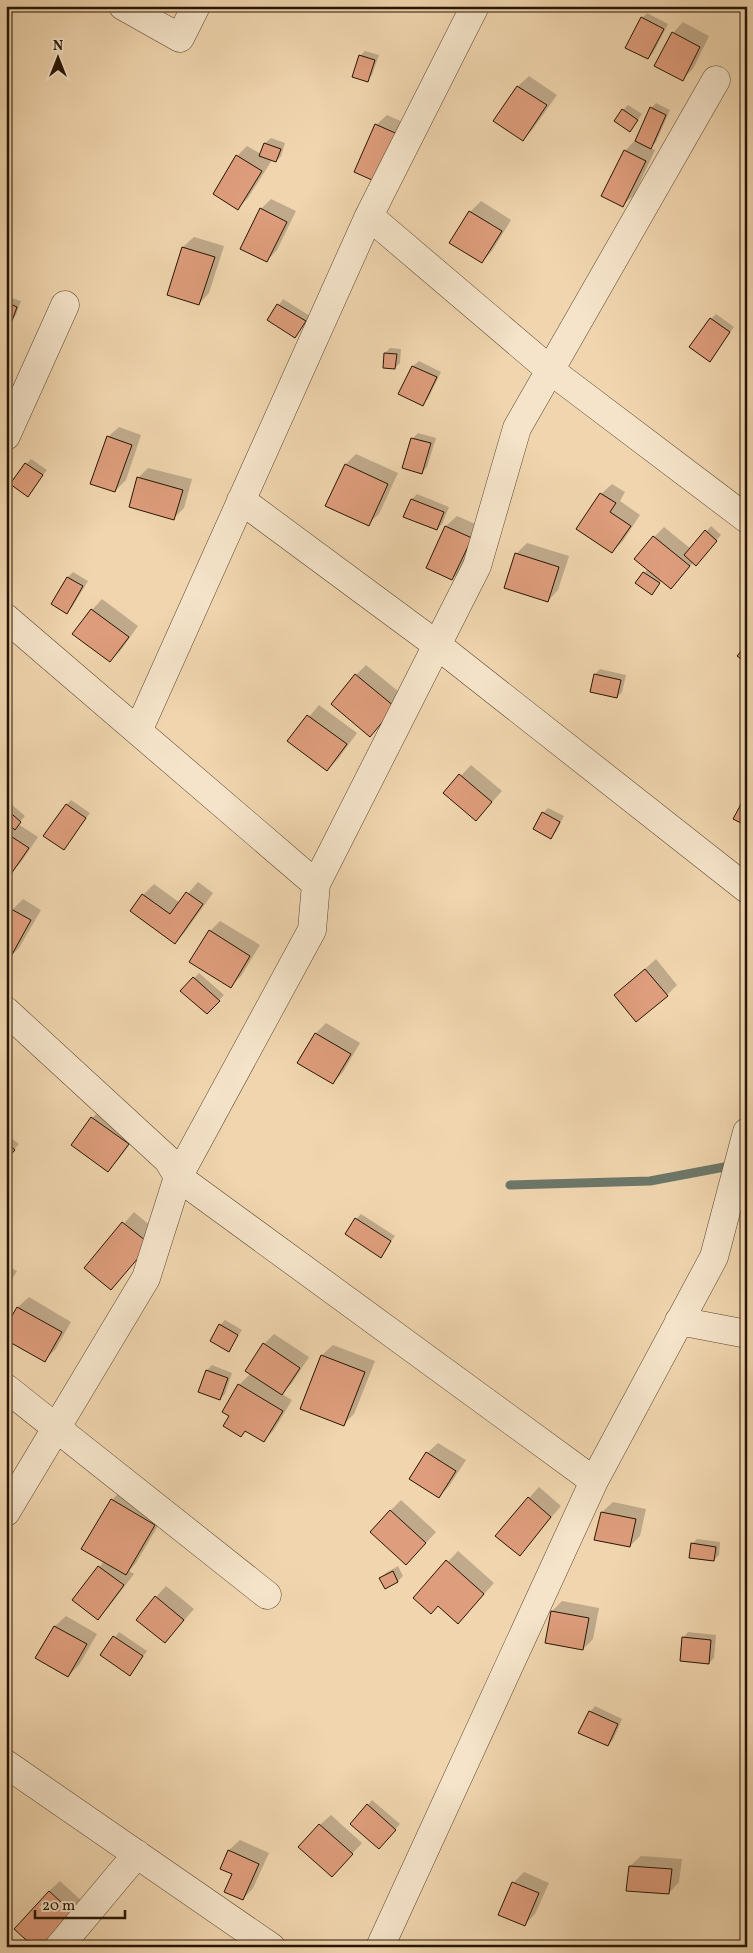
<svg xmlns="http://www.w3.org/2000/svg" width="753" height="1953" font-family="Vollkorn,serif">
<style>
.shadow{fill:#0003}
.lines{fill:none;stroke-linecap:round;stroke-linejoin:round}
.stream{stroke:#6c7769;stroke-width:9}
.building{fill:#de9d7c;stroke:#261502}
.minor-casing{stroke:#58452d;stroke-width:29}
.minor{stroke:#f5e4ca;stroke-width:28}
</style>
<rect width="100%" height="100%" fill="#f0d5ae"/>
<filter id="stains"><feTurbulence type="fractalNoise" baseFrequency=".004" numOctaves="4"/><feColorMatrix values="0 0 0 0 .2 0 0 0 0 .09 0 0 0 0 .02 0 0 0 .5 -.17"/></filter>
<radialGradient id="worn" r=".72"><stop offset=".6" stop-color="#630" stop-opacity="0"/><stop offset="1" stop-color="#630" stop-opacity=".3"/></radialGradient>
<!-- shadow -->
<path class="shadow" d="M 647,13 L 668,24 L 653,53 L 648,58 L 642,18 Z
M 683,22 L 709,36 L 693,69 L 682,79 L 673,33 Z
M 365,51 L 379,55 L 372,75 L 367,80 L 360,56 Z
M 529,76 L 557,95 L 533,129 L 523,140 L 495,121 L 518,86 Z
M 656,103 L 670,110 L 656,142 L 650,148 L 655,150 L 634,195 L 623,205 L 625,151 L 635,140 L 651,108 Z
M 628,105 L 642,114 L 630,131 L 623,110 Z
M 387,115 L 412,126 L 391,172 L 376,125 Z
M 271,138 L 285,143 L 281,156 L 276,161 L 272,160 L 248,198 L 238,208 L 237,156 L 247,146 L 261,154 L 265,143 Z
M 271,199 L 296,211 L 277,250 L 267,261 L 261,209 Z
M 481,201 L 511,220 L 492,251 L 482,262 L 451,242 L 470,212 Z
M 194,237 L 224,246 L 209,293 L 199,304 L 168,294 L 183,247 Z
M 6,296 L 21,301 L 16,315 L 11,320 L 6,318 Z
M 283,299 L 310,316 L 295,337 L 269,320 Z
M 716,314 L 734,327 L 714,355 L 711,319 Z
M 390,348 L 401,349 L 400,363 L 395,368 L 385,353 Z
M 419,361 L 441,372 L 428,399 L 423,404 L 400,393 L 413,366 Z
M 119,427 L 141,435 L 126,480 L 115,491 L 108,437 Z
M 418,433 L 436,438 L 427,467 L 422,473 L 413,438 Z
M 356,454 L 398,473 L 379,514 L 368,524 L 327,505 L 346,464 Z
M 31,459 L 47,470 L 28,495 L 26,464 Z
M 148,468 L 192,479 L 184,508 L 174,518 L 138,478 Z
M 612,484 L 625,492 L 620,501 L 640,515 L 623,541 L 612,552 L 601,494 Z
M 417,494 L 449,507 L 442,524 L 437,529 L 412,499 Z
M 457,516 L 482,527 L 463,569 L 452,579 L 428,567 L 446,526 Z
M 711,526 L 721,535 L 701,559 L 694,562 L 671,587 L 662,580 L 652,594 L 644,573 L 648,569 L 654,537 L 664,527 L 691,549 Z
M 527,543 L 569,556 L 558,590 L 548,601 L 516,554 Z
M 73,572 L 88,581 L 72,607 L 67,612 L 52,603 L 68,577 Z
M 102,599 L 138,626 L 121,650 L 110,661 L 74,634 L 92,610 Z
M 366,665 L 404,696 L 380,724 L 356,675 Z
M 600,669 L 626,675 L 622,692 L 617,697 L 591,691 L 595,674 Z
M 319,705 L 357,733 L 338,759 L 327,770 L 289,741 Z
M 471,765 L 502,791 L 476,820 L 445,793 Z
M 71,800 L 90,813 L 68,843 L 66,805 Z
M 11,804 L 25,816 L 18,824 L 38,837 L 21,862 L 11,873 L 6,869 L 6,809 Z
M 548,808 L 564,816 L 556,832 L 551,837 L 543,813 Z
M 198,882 L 213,893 L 185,932 L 175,942 L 132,911 L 143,895 L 154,884 L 180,903 Z
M 23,899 L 41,910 L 19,948 L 9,958 L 6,957 L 6,908 L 11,911 Z
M 220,921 L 260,945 L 241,976 L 231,986 L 210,931 Z
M 656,959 L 677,985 L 667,995 L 616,995 Z
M 199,973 L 224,995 L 207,1013 L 182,991 Z
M 326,1023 L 360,1043 L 343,1072 L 333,1083 L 316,1033 Z
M 103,1108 L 138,1133 L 118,1160 L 108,1170 L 92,1118 Z
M 6,1134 L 19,1144 L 6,1160 Z
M 134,1212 L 159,1233 L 111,1288 L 86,1267 Z
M 361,1214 L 395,1236 L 380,1256 L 356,1219 Z
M 6,1265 L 17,1271 L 6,1290 Z
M 29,1297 L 71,1322 L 55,1350 L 44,1360 L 6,1328 L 18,1307 Z
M 225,1320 L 242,1330 L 228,1350 L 220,1325 Z
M 274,1334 L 309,1357 L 292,1383 L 282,1394 L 292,1400 L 274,1430 L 264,1441 L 247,1430 L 241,1436 L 231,1415 L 224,1411 L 239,1385 L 251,1373 L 264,1344 Z
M 333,1345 L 375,1361 L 354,1414 L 344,1424 L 302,1408 L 322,1355 Z
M 212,1365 L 232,1373 L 225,1394 L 220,1399 L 199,1391 L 207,1370 Z
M 438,1443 L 466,1460 L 449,1486 L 439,1497 L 427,1453 Z
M 539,1487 L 561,1506 L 520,1554 L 529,1498 Z
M 123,1489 L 165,1514 L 136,1563 L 129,1571 L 134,1574 L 108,1608 L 98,1619 L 74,1600 L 104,1561 L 83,1548 L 112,1500 Z
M 401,1500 L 436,1532 L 417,1553 L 390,1511 Z
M 613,1502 L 646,1509 L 640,1536 L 630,1546 L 602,1512 Z
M 697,1539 L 720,1542 L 719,1555 L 714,1560 L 692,1544 Z
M 458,1551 L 494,1583 L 468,1612 L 415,1598 Z
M 398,1566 L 403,1576 L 398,1581 L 386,1587 L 381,1578 L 386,1573 Z
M 166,1586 L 194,1609 L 165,1642 L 156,1597 Z
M 562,1601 L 599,1608 L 593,1639 L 583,1649 L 552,1611 Z
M 66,1616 L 97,1634 L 79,1665 L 68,1676 L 37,1657 L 55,1626 Z
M 119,1632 L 147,1651 L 130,1674 L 102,1655 Z
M 688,1632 L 716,1635 L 714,1658 L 709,1663 L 683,1638 Z
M 595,1706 L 622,1719 L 613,1740 L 608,1745 L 590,1712 Z
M 372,1800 L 400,1824 L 384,1842 L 368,1805 Z
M 331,1815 L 362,1843 L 342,1865 L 320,1825 Z
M 240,1840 L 269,1853 L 253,1888 L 243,1899 L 234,1874 L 221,1868 L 229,1850 Z
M 641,1856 L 682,1859 L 679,1882 L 669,1893 L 630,1866 Z
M 524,1872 L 549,1883 L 535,1914 L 524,1925 L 513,1883 Z
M 60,1881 L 83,1902 L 49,1939 L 49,1891 Z"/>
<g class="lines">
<!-- stream -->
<path class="stream" d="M 510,1185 L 650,1181 L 735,1165"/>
</g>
<!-- building -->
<path class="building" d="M 641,17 L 664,29 L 648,59 L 625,48 Z
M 672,32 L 700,47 L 683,81 L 654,66 Z
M 359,55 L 375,60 L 368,82 L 352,77 Z
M 517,86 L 547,105 L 523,141 L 493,121 Z
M 650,107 L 666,115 L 651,149 L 635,141 Z
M 622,109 L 638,120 L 630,132 L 614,121 Z
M 375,124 L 402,136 L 381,184 L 354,172 Z
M 264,143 L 281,149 L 276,162 L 259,156 Z
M 624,150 L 646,161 L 623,207 L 601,196 Z
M 236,155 L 262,171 L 238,210 L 213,194 Z
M 260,208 L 287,222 L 267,262 L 240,249 Z
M 469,211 L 502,231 L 482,263 L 449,243 Z
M 182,247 L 215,257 L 199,305 L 167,295 Z
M 6,302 L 17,307 L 12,321 L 6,319 Z
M 277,304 L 306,321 L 295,338 L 267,320 Z
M 710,318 L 730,332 L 710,362 L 689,347 Z
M 384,353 L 397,354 L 395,369 L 383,368 Z
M 412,366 L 437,377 L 423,406 L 398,394 Z
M 107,436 L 132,445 L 115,492 L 90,484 Z
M 411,438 L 431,443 L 422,474 L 402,468 Z
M 25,463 L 43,475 L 28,497 L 10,484 Z
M 345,464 L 388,484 L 369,526 L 325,506 Z
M 137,477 L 183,490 L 174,520 L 129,507 Z
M 600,493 L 616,503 L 610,512 L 631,526 L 612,553 L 576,529 Z
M 411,499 L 444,512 L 437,530 L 403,517 Z
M 445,526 L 472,538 L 452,580 L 426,568 Z
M 705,530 L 717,541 L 696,566 L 684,555 Z
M 653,536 L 690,566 L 671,589 L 634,559 Z
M 515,553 L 559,567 L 548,602 L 504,588 Z
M 643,572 L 660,583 L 652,595 L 635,583 Z
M 67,577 L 83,586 L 67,614 L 51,604 Z
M 91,609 L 129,637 L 110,662 L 72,634 Z
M 747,644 L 747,663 L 737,656 Z
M 355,674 L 395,707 L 370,737 L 331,704 Z
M 594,674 L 621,680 L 617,698 L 590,692 Z
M 307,715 L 347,744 L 327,771 L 287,741 Z
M 459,774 L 492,802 L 476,821 L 443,793 Z
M 747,793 L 747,826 L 733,819 Z
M 66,804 L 86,818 L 64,850 L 43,836 Z
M 6,809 L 21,822 L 15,830 L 6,822 Z
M 542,812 L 560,822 L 551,839 L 533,829 Z
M 6,833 L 29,848 L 11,874 L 6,871 Z
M 186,892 L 203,904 L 175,944 L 130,911 L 142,894 L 170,914 Z
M 11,909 L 31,920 L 9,960 L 6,958 L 6,918 Z
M 209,930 L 250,956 L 231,988 L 189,962 Z
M 645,969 L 668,996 L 636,1022 L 614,995 Z
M 193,977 L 220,1001 L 207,1014 L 180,991 Z
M 315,1033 L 351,1054 L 333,1084 L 297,1063 Z
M 91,1117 L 129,1144 L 108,1172 L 71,1145 Z
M 6,1142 L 15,1150 L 6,1160 Z
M 355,1218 L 391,1241 L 381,1258 L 345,1234 Z
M 122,1222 L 150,1244 L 111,1290 L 84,1268 Z
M 17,1307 L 62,1332 L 45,1362 L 6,1340 L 6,1326 Z
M 219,1324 L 238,1335 L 229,1352 L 210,1341 Z
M 263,1343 L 300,1368 L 282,1395 L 245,1371 Z
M 321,1355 L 365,1372 L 344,1426 L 300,1409 Z
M 206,1370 L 228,1378 L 220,1400 L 198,1392 Z
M 238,1384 L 283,1411 L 264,1442 L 245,1431 L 241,1437 L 223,1426 L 229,1416 L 222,1412 Z
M 426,1452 L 456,1471 L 439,1498 L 409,1479 Z
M 528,1497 L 551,1517 L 520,1556 L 495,1536 Z
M 111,1499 L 155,1525 L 126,1575 L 81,1549 Z
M 390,1510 L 426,1543 L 406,1565 L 370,1532 Z
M 601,1512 L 636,1519 L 630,1547 L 594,1540 Z
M 691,1543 L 716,1547 L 714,1561 L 689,1558 Z
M 446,1560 L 484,1594 L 458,1624 L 438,1606 L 431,1614 L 413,1598 Z
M 98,1566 L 124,1585 L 98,1620 L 72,1600 Z
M 393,1571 L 398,1582 L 385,1589 L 379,1578 Z
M 155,1596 L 184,1620 L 165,1643 L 136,1620 Z
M 551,1611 L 589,1618 L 583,1650 L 545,1643 Z
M 54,1626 L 87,1644 L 68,1677 L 35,1658 Z
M 113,1636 L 143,1656 L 130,1676 L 100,1655 Z
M 682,1637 L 711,1640 L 709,1664 L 680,1661 Z
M 589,1711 L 618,1724 L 608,1746 L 578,1733 Z
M 367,1804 L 396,1830 L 379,1849 L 350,1824 Z
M 319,1824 L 353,1854 L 332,1877 L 298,1847 Z
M 228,1850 L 259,1864 L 243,1900 L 224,1892 L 232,1874 L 220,1869 Z
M 629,1866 L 672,1869 L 669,1894 L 626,1891 Z
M 512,1882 L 539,1893 L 525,1926 L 498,1915 Z
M 49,1891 L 73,1913 L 43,1947 L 34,1947 L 14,1929 Z"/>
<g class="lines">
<defs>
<path id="minor" d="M 123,6 L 180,38 L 196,6
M 369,216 L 550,370 L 747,519
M 6,436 L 65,305
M 241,500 L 437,645 L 747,889
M 6,618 L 316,884
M 138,731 L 369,216 L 475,6
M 6,1011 L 168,1160 L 178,1177 L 594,1481
M 679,1321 L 747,1334
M 6,1388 L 267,1595
M 6,1512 L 146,1278 L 178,1177 L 312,930 L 316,884 L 477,566 L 517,428 L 716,80
M 6,1764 L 271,1947
M 59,1947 L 137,1854
M 380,1947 L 594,1481 L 714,1257 L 747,1132"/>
</defs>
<!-- minor casing -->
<use href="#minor" class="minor-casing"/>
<!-- minor -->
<use href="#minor" class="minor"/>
</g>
<!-- margin -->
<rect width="753" height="1953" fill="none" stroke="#f0d5ae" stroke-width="25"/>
<rect x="8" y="8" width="738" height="1938" fill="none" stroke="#261502" stroke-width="2.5"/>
<rect x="12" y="12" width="728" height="1928" fill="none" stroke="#261502"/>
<!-- north arrow -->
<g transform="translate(58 58)" stroke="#f5e4ca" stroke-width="4" paint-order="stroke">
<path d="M0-4L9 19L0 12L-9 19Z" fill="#261502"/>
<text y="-8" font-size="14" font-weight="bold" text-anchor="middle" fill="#261502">N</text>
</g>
<!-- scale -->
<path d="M35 1910v8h90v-8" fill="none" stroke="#261502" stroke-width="2.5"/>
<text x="42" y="1910" font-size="15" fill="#261502" stroke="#f5e4ca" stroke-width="4" paint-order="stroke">20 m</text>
<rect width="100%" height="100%" filter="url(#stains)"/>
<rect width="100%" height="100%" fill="url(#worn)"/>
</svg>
